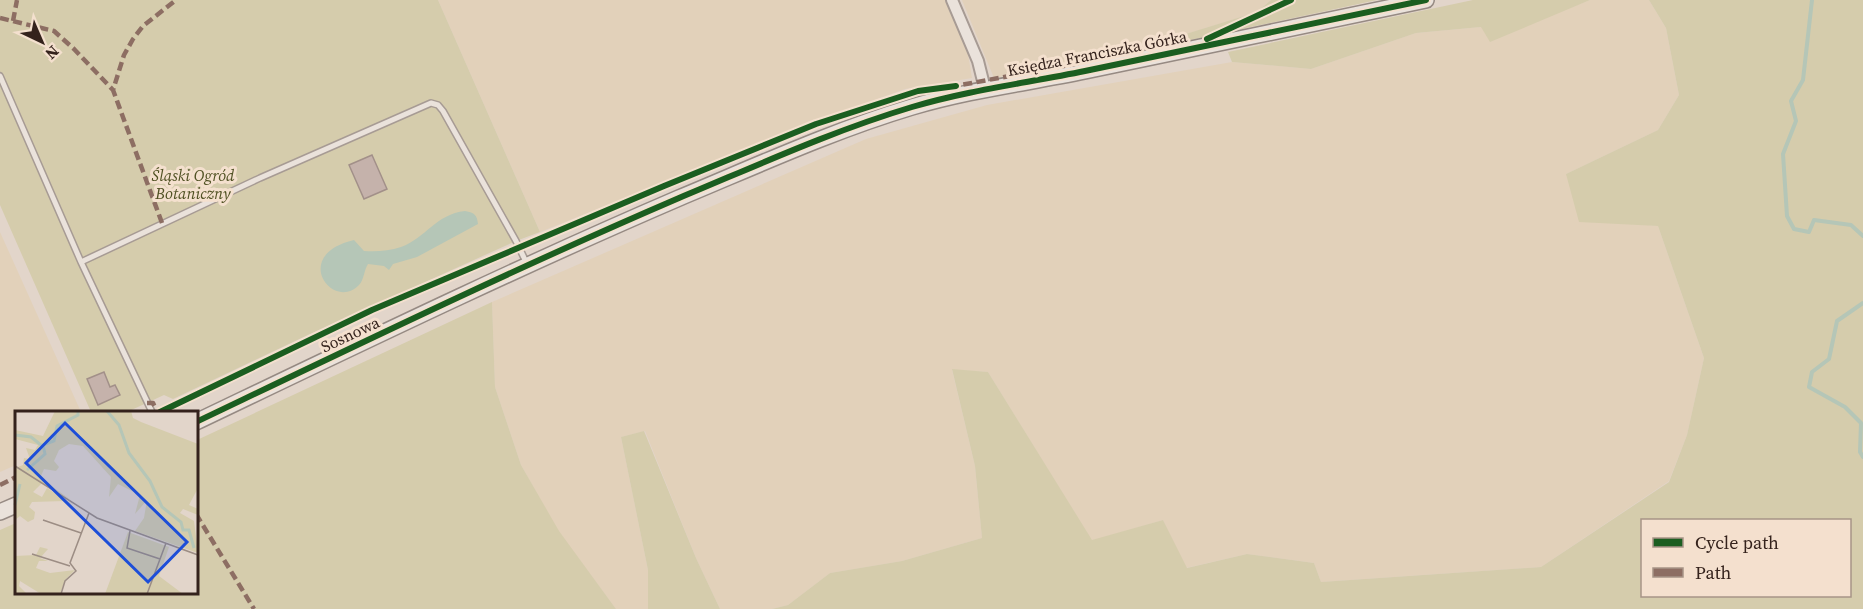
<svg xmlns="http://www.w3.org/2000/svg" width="1863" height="609" font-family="'Source Serif 4',serif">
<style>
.farmland{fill:#e2d1ba}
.green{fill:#d5ccac;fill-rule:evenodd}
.water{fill:#b5c6b7}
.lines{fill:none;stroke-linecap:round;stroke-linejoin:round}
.stream{stroke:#b5c6b7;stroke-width:4}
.building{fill:#c5b2ab;stroke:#a29089;stroke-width:1.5}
.lane-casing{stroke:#a79b94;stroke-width:8}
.street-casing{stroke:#a79b94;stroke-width:14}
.secondary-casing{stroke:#968a83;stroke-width:18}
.lane{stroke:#eae2db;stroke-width:5}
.street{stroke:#eae2db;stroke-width:10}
.secondary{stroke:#eae2db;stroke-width:15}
.quiet{stroke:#8d6e63;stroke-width:4.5;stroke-dasharray:9 4.5;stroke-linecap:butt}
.cycleway-casing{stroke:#f4e0ce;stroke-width:10}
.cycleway{stroke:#1b5e20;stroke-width:6}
.labels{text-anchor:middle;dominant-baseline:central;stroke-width:6;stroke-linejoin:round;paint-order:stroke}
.street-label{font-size:16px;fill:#34221c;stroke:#f4e0ce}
.park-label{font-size:16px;font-style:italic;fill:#505123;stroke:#f4e0ce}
.inset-river{fill:none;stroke:#b5c6b7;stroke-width:3}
.inset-road{fill:none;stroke:#9c8d84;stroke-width:1.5}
.view{fill:#1d4ed8;fill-opacity:0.15;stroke:#1d4ed8;stroke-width:3}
.inset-edge{fill:none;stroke:#34221c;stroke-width:3}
</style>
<rect width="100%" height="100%" fill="#e2d5ca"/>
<!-- farmland -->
<path class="farmland" d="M 438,0 L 946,0 L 968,54 L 972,78 L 905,89 L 816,121 L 540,232 Z
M 962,0 L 1271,0 L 1257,12 L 1177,37 L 1181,42 L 994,78 Z
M 1590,0 L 1649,0 L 1666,28 L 1679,95 L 1658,130 L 1566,174 L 1627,223 L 1658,226 L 1704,358 L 1687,435 L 1669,481 L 1541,567 L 1321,582 L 1314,563 L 1247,554 L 1186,568 L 1163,520 L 1092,541 L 988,372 L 952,370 L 975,466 L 982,538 L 902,561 L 830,573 L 788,605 L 772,609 L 720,609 L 696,558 L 645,431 L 621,437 L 648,570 L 648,609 L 616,609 L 558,531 L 521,465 L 495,387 L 492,302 L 866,139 L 987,105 L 1232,62 L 1311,69 L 1416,33 L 1481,27 L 1567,9 Z
M 0,232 L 81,412 L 16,412 L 16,465 L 0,472 Z"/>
<!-- green -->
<path class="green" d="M 0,0 L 438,0 L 540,232 L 516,241 L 310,334 L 173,399 L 164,395 L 127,412 L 91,412 L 0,205 Z
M 1271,0 L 1377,0 L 1181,42 L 1176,37 L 1257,12 Z
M 1473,0 L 1590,0 L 1490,42 L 1481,27 L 1416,33 L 1311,69 L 1232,62 L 1228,52 Z
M 1649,0 L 1863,0 L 1863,609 L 772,609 L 788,605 L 830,573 L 902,561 L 982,538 L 975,466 L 952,369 L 988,372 L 1092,540 L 1163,520 L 1187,568 L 1247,554 L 1314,563 L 1321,582 L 1541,567 L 1669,482 L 1687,435 L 1704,358 L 1658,226 L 1579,222 L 1566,174 L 1658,130 L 1679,95 L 1666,28 ZM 1642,520 L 1850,520 L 1850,596 L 1642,596 Z
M 492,302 L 495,387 L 521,465 L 559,531 L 616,609 L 0,609 L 0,530 L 16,523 L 16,592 L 196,592 L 197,440 Z
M 644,431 L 696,558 L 720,609 L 648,609 L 648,570 L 621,437 Z"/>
<!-- water -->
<path class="water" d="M 465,211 C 475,213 477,215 478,224 L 417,257 L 393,264 L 389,270 L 384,266 L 368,264 C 364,270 364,280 359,285 C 333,312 290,255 354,240 L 364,251 C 376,252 389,251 401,247 C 426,238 436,214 465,211 Z"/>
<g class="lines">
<!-- stream -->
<path class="stream" d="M 1812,0 L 1803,80 L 1791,101 L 1796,121 L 1783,154 L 1787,216 L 1794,229 L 1809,232 L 1814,220 L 1851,225 L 1863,236
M 1863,303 L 1837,321 L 1829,359 L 1812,372 L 1809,387 L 1845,407 L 1861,423 L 1860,452 L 1863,457"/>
</g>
<!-- building -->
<path class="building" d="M 372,155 L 387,189 L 364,199 L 349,165 Z
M 104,372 L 110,387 L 115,385 L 120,395 L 98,405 L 87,379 Z"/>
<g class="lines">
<defs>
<path id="lane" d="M 0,76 L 81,262 L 152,412
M 81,262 L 260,178 L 431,103 L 438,105 L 443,111 L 516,241 L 527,264"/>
<path id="street" d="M 952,0 L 978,61 L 985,89"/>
<path id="secondary" d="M 196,422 C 357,345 516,268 679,198 C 756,166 832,131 912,107 C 969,90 1027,83 1085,71 C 1199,47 1312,24 1426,0
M 0,512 L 16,505"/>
</defs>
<!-- lane casing -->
<use href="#lane" class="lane-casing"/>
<!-- street casing -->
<use href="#street" class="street-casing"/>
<!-- secondary casing -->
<use href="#secondary" class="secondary-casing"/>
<!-- lane -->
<use href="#lane" class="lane"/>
<!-- street -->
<use href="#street" class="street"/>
<!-- secondary -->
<use href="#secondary" class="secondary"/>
<!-- quiet -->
<path class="quiet" d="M 0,18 L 54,31 L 74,49 L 113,90
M 13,21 L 17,0
M 950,87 L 1080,63
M 162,223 L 113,90 L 124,55 L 133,39 L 143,26 L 176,0
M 147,403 L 153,403 L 157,412
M 0,485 L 16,477
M 196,514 L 254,609"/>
<defs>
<path id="cycleway" d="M 1207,39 L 1291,0
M 160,412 L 372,310 L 664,186 L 816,124 L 918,91 L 956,86
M 196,422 C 357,345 516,268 679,198 C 756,166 832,131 912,107 C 969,90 1027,83 1085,71 C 1199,47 1312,24 1426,0"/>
</defs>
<!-- cycleway casing -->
<use href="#cycleway" class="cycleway-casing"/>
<!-- cycleway -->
<use href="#cycleway" class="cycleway"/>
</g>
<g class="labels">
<!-- street labels -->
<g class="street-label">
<text transform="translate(1097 53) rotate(-11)">Księdza Franciszka Górka</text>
<text transform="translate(350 334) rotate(-25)">Sosnowa</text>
</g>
<!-- park labels -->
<g class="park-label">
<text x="193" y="175">Śląski Ogród<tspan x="193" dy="18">Botaniczny</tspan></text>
</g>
</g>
<!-- overview -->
<g transform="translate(15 411)">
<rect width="183" height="183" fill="#e2d5ca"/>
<path d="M 40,0 L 116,0 L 118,7 L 126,11 L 183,33 L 183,77 L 174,94 L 183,98 L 183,104 L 168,98 L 165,102 L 179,110 L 183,142 L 120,120 L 129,107 L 132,89 L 120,103 L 125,84 L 103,73 L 94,86 L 96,66 L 68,35 L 54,33 L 44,39 L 39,50 L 44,56 L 41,60 L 29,58 L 25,67 L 56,89 L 27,72 L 18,81 L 27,86 L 32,77 L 58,94 L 50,90 L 17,91 L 14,96 L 20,101 L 19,108 L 13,111 L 5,105 L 0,109 L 0,57 L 8,54 L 9,47 L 15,48 L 11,37 L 20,39 L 23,34 L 0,28 L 0,19 L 28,25 ZM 113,121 L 154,136 L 144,165 L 168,183 L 90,183 ZM 25,136 L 33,138 L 25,147 L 33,150 L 24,150 L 21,157 L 35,162 L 60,159 L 50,169 L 45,183 L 26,183 L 5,170 L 4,175 L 12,183 L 0,183 L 0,145 L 21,144 Z" fill="#d5ccac"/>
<path class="inset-river" d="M 92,0 L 104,14 L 114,42 L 135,70 L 147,96 L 166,111 L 168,119 L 174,119 L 179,137M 0,24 L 16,26 L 26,34M 12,59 L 30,43 L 28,34 L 39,30 L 42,15 L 63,4 L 63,0M 0,94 L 5,73"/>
<path class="inset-road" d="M 0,55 L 82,107 L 183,144M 28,109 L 66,122M 115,120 L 112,137 L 145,148M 17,143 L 55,155M 46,183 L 50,170 L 61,160 L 55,152 L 74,102M 132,183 L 151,132"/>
<path class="view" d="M 50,12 L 172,131 L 133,171 L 11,52 Z"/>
<rect width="183" height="183" class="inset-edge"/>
</g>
<!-- legend -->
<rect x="1641" y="519" width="210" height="78" fill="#f4e0ce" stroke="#a79487" stroke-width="1.5"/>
<rect x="1653" y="538" width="30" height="9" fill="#1b5e20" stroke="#a79487" stroke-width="1.5"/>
<text x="1695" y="549" font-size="18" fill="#34221c">Cycle path</text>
<rect x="1653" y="568" width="30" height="9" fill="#8d6e63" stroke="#a79487" stroke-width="1.5"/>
<text x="1695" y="579" font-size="18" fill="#34221c">Path</text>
<!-- north arrow -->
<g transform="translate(42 42) rotate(136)" stroke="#f4e0ce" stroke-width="4.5" paint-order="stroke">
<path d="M0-4.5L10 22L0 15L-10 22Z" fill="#34221c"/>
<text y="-9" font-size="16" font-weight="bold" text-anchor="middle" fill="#34221c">N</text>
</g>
</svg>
